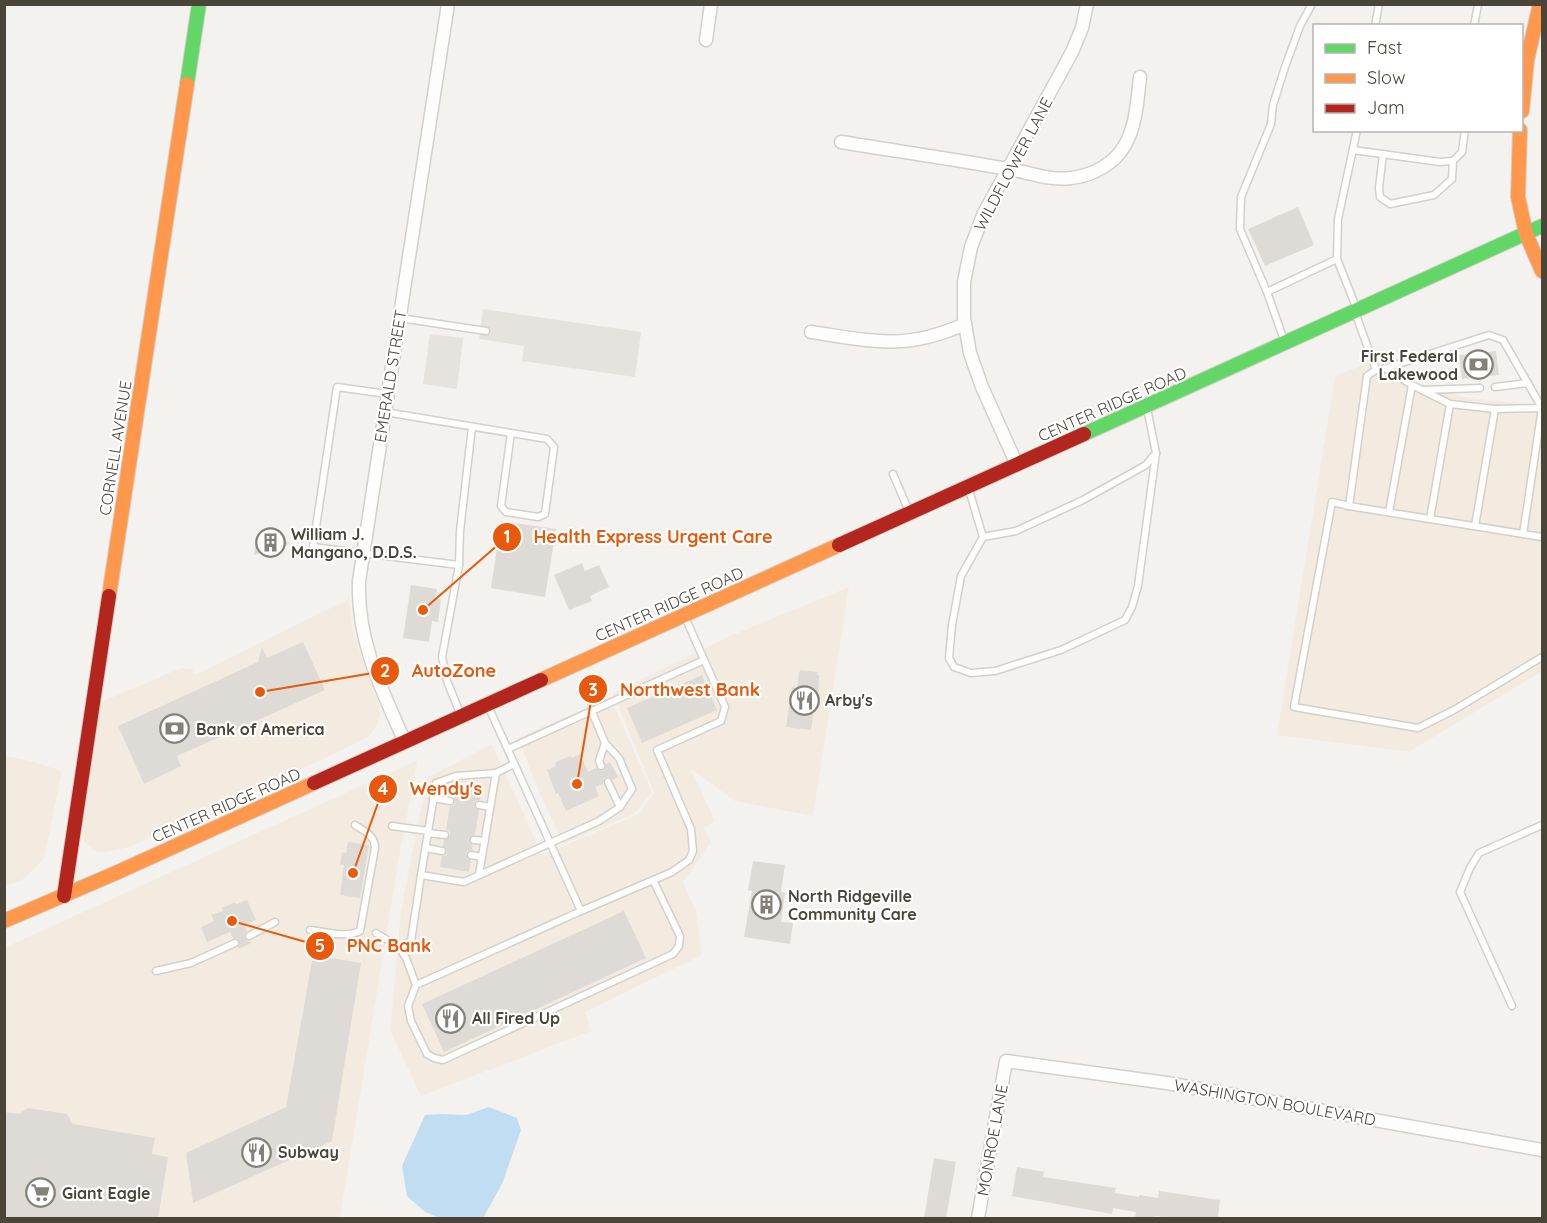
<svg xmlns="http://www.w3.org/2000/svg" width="1547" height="1223" font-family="Quicksand,sans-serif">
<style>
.commercial{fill:#f3ebdf}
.parking{fill:#e6e3df}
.water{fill:#c0ddf1}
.building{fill:#dedbd6}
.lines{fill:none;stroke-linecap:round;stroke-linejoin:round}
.lane-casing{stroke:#d2d0cb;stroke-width:9}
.street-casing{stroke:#d2d0cb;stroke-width:15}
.fast-casing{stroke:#d3cfc5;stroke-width:16}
.slow-casing{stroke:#d3cfc5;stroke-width:16}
.jam-casing{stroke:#d3cfc5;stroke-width:16}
.lane{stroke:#fdfdfc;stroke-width:6}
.street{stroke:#fdfdfc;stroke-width:12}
.fast{stroke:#63d668;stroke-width:14}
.slow{stroke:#ff974d;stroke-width:14}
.jam{stroke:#b3261e;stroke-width:14}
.labels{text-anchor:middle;stroke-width:4.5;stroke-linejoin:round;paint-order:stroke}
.street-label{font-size:16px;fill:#4b4439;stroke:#fff}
.poi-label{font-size:16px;font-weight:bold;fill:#4b4439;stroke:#fff;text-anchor:start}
.leader{fill:none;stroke:#e8590c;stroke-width:2}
.callout-dot{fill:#e8590c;stroke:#fff;stroke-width:2}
.mark-label{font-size:18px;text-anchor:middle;font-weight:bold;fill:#fff}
.callout-label{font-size:18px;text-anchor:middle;font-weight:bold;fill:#e8590c;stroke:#fff;stroke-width:4.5;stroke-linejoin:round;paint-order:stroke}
</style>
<rect width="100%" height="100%" fill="#f4f2ee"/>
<g class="commercial">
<path d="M 1384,357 L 1418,383 L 1444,391 L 1467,398 L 1532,404 L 1542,408 L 1542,671 L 1409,752 L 1277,735 L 1335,376 Z"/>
<path d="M 849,587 L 813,816 L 735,801 L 691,769 L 715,821 L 704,828 L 711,843 L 683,882 L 696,911 L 702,955 L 585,1012 L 591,1031 L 421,1096 L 390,1030 L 401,911 L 427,778 L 492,744 L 542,855 L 639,814 L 654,793 L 613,693 L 728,637 Z"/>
<path d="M 349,599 L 353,631 L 361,656 L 380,707 L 378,724 L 369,736 L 345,749 L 129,847 L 107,852 L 98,852 L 88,846 L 84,841 L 82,825 L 99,703 L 181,668 L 192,669 L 195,675 Z"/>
<path d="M 610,697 L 652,792 L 634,814 L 563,844 L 537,787 L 518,738 Z"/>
<path d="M 5,756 L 27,760 L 62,771 L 44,859 L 22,880 L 5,886 Z"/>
<path d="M 418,760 L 400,851 L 340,1218 L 5,1218 L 4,948 Z"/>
</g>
<g class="parking">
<path d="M 483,309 L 641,332 L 635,377 L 522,361 L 524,346 L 479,339 Z"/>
<path d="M 430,334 L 463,338 L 457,389 L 423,384 Z"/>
</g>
<path class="water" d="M 489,1107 L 517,1118 L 521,1130 L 502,1184 L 483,1218 L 440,1218 L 425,1212 L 407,1196 L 402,1166 L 425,1115 L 441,1114 L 466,1115 Z"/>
<g class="building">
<path d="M 1298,207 L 1314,245 L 1265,266 L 1248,229 Z"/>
<path d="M 1496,351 L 1499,375 L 1462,379 L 1459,355 Z"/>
<path d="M 501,521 L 556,529 L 545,597 L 491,588 Z"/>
<path d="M 275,534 L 290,544 L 254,555 L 257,535 Z"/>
<path d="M 582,563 L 585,571 L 599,565 L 609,587 L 590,596 L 592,601 L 569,610 L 554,575 Z"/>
<path d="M 411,585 L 437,589 L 435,598 L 441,599 L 438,622 L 432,621 L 429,642 L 403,638 Z"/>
<path d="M 303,642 L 325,690 L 177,756 L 181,766 L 144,784 L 118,726 L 258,662 L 262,647 L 267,658 Z"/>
<path d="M 801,670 L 818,672 L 817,675 L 819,675 L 818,707 L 814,706 L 811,730 L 786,727 L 792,687 L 797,688 L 799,672 Z"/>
<path d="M 702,675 L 717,710 L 642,743 L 627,708 Z"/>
<path d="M 580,754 L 588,772 L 596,768 L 600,771 L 603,771 L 606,764 L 610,762 L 618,777 L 613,780 L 609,777 L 605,778 L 603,784 L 595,787 L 599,796 L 566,811 L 558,793 L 556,794 L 547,770 L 556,766 L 555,763 L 558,761 L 571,756 L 572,758 Z"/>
<path d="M 453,785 L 482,790 L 480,800 L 475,801 L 474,805 L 479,810 L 475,835 L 469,839 L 470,843 L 473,845 L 472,850 L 467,851 L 466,855 L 471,860 L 469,872 L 440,867 L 442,856 L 446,855 L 447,851 L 443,846 L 444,840 L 450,836 L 450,832 L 446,830 L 450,806 L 454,805 L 455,801 L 451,796 Z"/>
<path d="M 348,842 L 369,845 L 360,898 L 340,895 L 344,865 L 340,864 L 342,852 L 346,853 Z"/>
<path d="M 753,861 L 785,865 L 781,892 L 785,893 L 781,922 L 793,923 L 790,944 L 744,937 L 752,891 L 748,890 Z"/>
<path d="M 247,900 L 256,920 L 244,925 L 247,931 L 244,936 L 246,940 L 252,943 L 238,949 L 239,940 L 233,938 L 230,932 L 207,942 L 201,927 L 214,921 L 211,915 L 223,911 L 222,908 L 235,902 L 236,904 Z"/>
<path d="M 624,911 L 646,958 L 444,1052 L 422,1004 Z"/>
<path d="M 313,955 L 361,963 L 332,1141 L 193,1203 L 186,1153 L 286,1107 Z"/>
<path d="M 28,1108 L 67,1114 L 73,1124 L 155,1138 L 152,1154 L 168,1157 L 158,1218 L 4,1218 L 4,1112 L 19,1114 Z"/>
<path d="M 934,1158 L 956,1162 L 946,1218 L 924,1218 Z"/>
<path d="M 1017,1167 L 1044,1172 L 1043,1177 L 1116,1188 L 1115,1193 L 1139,1197 L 1139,1195 L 1158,1198 L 1159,1191 L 1220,1200 L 1218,1218 L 1170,1218 L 1155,1216 L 1155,1218 L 1135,1218 L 1136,1212 L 1113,1208 L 1112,1214 L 1012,1196 Z"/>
</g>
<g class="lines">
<defs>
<g id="lane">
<path d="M 1375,26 L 1379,4"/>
<path d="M 1474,26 L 1478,4"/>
<path d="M 1353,150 L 1440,162 L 1453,161 L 1462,152 L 1465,130"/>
<path d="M 1383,154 L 1379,188 L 1380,197 L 1390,204 L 1434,195 L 1452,179 L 1453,161"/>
<path d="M 1267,292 L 1240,229 L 1241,197 L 1271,124 L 1273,105 L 1285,67 L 1300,26 L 1312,4"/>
<path d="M 1356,307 L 1337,259 L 1338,219 L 1357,130"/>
<path d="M 1356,315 L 1376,370 L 1367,376 L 1349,506 L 1542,537"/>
<path d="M 400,318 L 486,331"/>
<path d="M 1284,340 L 1267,292 L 1337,259"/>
<path d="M 1385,368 L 1412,385 L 1450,404 L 1495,409 L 1542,408"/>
<path d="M 1386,368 L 1489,335 L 1503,340 L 1542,408 L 1523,534"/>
<path d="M 1495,387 L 1528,383"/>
<path d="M 1423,390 L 1480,388"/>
<path d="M 387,394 L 337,387 L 313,547 L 459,565"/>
<path d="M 385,412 L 547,439 L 554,447 L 545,514 L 538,517 L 506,512 L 501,506 L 511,433"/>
<path d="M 893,474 L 908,509"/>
<path d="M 969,490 L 983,537 L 1016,531 L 1083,500 L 1146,465 L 1156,453 L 1147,408"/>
<path d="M 1349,506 L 1332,502 L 1294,707 L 1418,728 L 1454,710 L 1542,657"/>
<path d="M 1389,512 L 1412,385"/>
<path d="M 1430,519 L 1450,404"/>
<path d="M 1475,526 L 1495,409"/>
<path d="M 983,537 L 961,576 L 952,625 L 949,658 L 954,667 L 971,673 L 995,671 L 1061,650 L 1125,620 L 1132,607 L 1138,586 L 1156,453"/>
<path d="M 489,708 L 581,911 L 672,872 L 689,860 L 693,851 L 691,829 L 657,750 L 721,721 L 725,707 L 685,617"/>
<path d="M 460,713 L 447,681 L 442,657 L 459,565 L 460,531 L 472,427"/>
<path d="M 508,749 L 704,660"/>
<path d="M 601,766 L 599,761 L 605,743"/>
<path d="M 496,773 L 514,764"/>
<path d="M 608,782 L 620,807"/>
<path d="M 433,798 L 450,801"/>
<path d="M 479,805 L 490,807"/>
<path d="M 392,826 L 428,831"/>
<path d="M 428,833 L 445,835"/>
<path d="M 474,840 L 485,841"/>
<path d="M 426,848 L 442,851"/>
<path d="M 471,855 L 482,857"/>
<path d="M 421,875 L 436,783 L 456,776 L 496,773 L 479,874"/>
<path d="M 581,911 L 416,985 L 408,1006 L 411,1021 L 427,1054 L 434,1058 L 443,1060 L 673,954 L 679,946 L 680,936 L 653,880"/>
<path d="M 310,930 C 325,932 346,938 360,931 L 375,848 C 375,835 364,831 355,825"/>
<path d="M 376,933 L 399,947"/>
<path d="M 249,936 L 275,922"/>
<path d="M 156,971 L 191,963 L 235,943"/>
<path d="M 416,985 L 406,958 L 399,947 L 411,941 L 421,875 L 464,882 L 599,821 L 620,807 L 632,789 L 619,758 L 605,743 L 592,712"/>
<path d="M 1512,1006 L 1460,892 L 1470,868 L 1479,853 L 1542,825"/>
</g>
<g id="street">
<path d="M 706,40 L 711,4"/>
<path d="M 841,142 C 896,151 952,159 1008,169 C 1028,172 1050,181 1071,178 C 1088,176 1102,170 1115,158 C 1136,138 1137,104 1140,77"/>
<path d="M 811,332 C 873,341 904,351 965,324"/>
<path d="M 1017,465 L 982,387 L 970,353 L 964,318 L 964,282 L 971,247 L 984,213 L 1072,52 L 1082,28 L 1087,4"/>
<path d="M 405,742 C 381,688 357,642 359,581 L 448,4"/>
<path d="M 978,1218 L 1006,1061 L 1167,1083 L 1542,1150"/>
</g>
<g id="fast">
<path d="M 187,84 L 199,4"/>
<path d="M 1084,434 L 1542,226"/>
</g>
<g id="slow">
<path d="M 1522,111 L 1527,60 L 1540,4"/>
<path d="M 1520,130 L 1518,197 L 1526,234 L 1542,271"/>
<path d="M 109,596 L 187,84"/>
<path d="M 541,680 L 839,545"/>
<path d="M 4,921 L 118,872 L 314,783"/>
</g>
<g id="jam">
<path d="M 839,545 L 1084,434"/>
<path d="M 314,783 L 541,680"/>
<path d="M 64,896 L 109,596"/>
</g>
</defs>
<use href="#lane" class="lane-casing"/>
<use href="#street" class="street-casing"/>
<use href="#fast" class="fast-casing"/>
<use href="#slow" class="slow-casing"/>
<use href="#jam" class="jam-casing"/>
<use href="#lane" class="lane"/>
<use href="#street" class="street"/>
<use href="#fast" class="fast"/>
<use href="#slow" class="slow"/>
<use href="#jam" class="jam"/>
</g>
<defs>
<symbol id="bank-ring" viewBox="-11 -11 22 22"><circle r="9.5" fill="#fff" stroke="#868178" stroke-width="1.5"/><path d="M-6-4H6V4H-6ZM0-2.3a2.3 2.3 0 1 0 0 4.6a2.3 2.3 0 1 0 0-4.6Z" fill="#868178"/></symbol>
<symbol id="building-ring" viewBox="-11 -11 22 22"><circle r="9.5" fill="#fff" stroke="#868178" stroke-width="1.5"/><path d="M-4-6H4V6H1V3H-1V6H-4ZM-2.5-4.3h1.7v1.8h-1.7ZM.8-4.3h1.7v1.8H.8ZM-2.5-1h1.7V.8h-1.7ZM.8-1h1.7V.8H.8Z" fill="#868178"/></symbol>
<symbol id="restaurant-ring" viewBox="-11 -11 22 22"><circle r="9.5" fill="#fff" stroke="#868178" stroke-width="1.5"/><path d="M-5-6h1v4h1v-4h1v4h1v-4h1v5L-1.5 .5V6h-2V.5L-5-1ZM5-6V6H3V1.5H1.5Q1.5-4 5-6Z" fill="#868178"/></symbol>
<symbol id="supermarket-ring" viewBox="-11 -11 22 22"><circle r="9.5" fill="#fff" stroke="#868178" stroke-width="1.5"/><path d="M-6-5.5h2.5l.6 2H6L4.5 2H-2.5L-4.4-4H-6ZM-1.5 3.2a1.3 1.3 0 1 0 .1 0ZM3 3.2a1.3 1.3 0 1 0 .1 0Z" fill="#868178"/></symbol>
</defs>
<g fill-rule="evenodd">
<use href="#bank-ring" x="1462" y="348" width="33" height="33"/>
<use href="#building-ring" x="254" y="526" width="33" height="33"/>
<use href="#restaurant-ring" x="788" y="684" width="33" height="33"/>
<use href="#bank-ring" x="158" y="712" width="33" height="33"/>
<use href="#building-ring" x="750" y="888" width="33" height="33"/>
<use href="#restaurant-ring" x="434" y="1002" width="33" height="33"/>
<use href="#restaurant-ring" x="240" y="1136" width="33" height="33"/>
<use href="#supermarket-ring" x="24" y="1176" width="33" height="33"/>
</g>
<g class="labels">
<g class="street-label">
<text transform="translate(1013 164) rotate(-62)" y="6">WILDFLOWER LANE</text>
<text transform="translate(390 376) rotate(-81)" y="6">EMERALD STREET</text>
<text transform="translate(1112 404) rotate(-24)" y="6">CENTER RIDGE ROAD</text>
<text transform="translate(115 448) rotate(-81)" y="6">CORNELL AVENUE</text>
<text transform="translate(669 604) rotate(-24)" y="6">CENTER RIDGE ROAD</text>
<text transform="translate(226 805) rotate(-24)" y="6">CENTER RIDGE ROAD</text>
<text transform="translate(1275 1102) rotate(10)" y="6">WASHINGTON BOULEVARD</text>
<text transform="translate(992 1140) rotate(-80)" y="6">MONROE LANE</text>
</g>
<g class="poi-label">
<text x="1458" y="362" text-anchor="end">First Federal<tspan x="1458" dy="18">Lakewood</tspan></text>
<text x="291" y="540">William J.<tspan x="291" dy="18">Mangano, D.D.S.</tspan></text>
<text x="825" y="706">Arby's</text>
<text x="196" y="735">Bank of America</text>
<text x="788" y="902">North Ridgeville<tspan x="788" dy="18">Community Care</tspan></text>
<text x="472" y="1024">All Fired Up</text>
<text x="278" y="1158">Subway</text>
<text x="62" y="1199">Giant Eagle</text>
</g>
</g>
<path class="leader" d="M423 610L507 537M260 692L385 671M577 784L593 689M353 873L383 789M232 921L320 946"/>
<g class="callout-dot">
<circle cx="423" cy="610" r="6"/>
<circle cx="260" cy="692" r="6"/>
<circle cx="577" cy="784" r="6"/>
<circle cx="353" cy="873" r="6"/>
<circle cx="232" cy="921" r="6"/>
<circle cx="507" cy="537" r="15"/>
<circle cx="385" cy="671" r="15"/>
<circle cx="593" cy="689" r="15"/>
<circle cx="383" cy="789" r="15"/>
<circle cx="320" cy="946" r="15"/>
</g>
<g class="mark-label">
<text x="507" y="543">1</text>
<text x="385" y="677">2</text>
<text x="593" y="696">3</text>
<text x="383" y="795">4</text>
<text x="320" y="952">5</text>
</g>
<g class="callout-label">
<text x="653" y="543">Health Express Urgent Care</text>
<text x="454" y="677">AutoZone</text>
<text x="690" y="696">Northwest Bank</text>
<text x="446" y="795">Wendy's</text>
<text x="389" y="952">PNC Bank</text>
</g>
<rect width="1547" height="1223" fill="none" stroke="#4b4439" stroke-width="12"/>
<rect x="1313" y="24" width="210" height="108" fill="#ffffff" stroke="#b7b4b0" stroke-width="1.5"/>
<rect x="1325" y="44" width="30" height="9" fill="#63d668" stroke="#b7b4b0" stroke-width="1.5"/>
<text x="1367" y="54" font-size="18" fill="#4b4439">Fast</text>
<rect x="1325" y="74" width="30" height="9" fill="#ff974d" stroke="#b7b4b0" stroke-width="1.5"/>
<text x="1367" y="84" font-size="18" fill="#4b4439">Slow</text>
<rect x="1325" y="104" width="30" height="9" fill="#b3261e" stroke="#b7b4b0" stroke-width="1.5"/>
<text x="1367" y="114" font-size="18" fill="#4b4439">Jam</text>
</svg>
